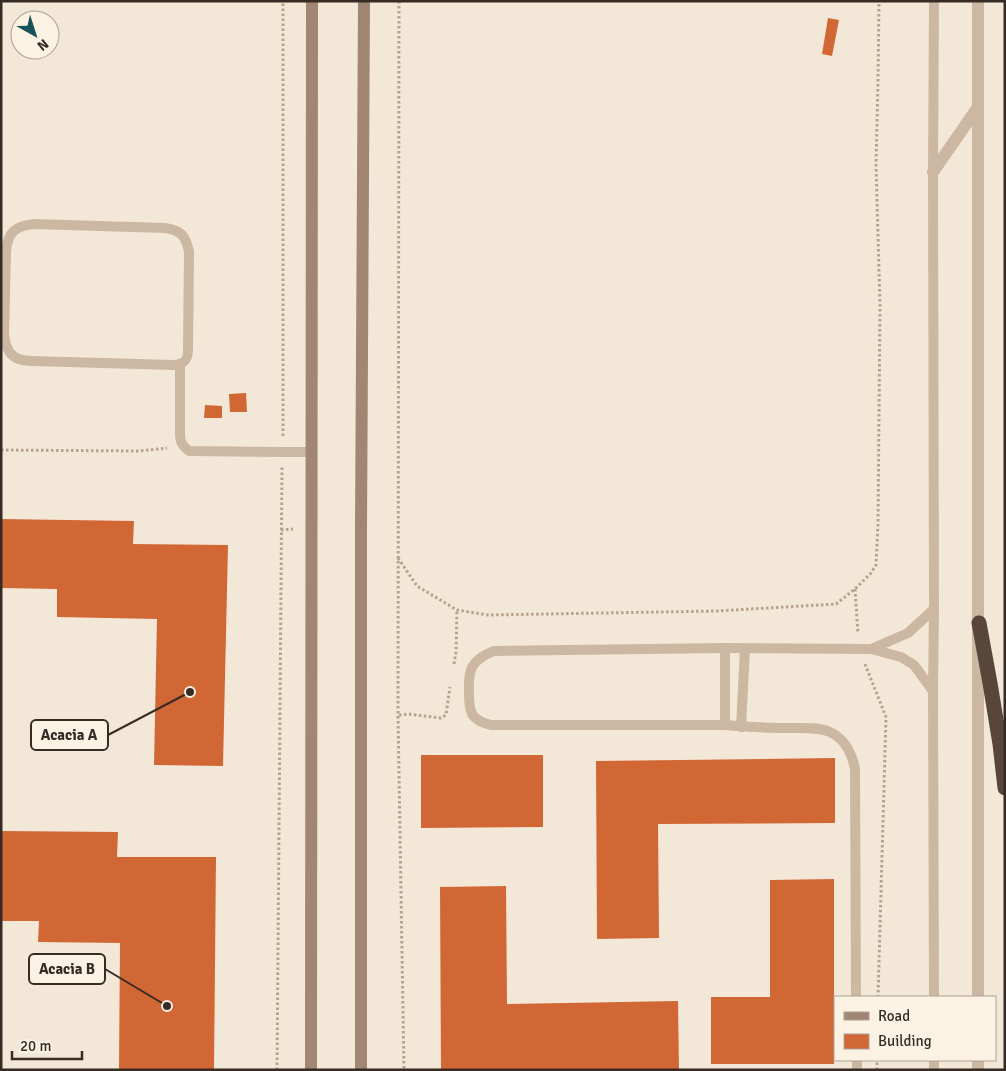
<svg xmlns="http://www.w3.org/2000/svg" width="1006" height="1071" font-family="Signika,sans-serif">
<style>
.building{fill:#d26736}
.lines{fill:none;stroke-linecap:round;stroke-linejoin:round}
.path{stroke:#b8a28c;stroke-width:3;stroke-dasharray:2.5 2.5;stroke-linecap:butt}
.service{stroke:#ccb8a2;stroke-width:10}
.minor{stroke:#ccb8a2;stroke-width:12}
.secondary{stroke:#a08673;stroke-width:12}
.motorway{stroke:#58463b;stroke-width:15}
.leader{fill:none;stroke:#362b25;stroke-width:2}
.callout-dot{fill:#362b25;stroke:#fbf2e3;stroke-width:2}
.callout{fill:#fbf2e3;stroke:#362b25;stroke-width:2}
.callout-label{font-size:15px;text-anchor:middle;font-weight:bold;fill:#362b25}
</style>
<rect width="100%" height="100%" fill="#f3e8d7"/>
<g class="building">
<path d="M 828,18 L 839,20 L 832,56 L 822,54 Z"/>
<path d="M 246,393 L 247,412 L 230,412 L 229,394 Z"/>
<path d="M 205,405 L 222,406 L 222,418 L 204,418 Z"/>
<path d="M 1,519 L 134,521 L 133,544 L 228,545 L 223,766 L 154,765 L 157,619 L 57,617 L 57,589 L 1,588 Z"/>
<path d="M 421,755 L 543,755 L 543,827 L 421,828 Z"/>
<path d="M 835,758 L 835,823 L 658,824 L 659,938 L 597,939 L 596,761 Z"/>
<path d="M 1,831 L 118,832 L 117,857 L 216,857 L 214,1070 L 119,1070 L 120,943 L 38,942 L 39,921 L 1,921 Z"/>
<path d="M 834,879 L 834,1064 L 711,1064 L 711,997 L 770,997 L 770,880 Z"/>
<path d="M 506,886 L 507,1004 L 678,1001 L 679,1070 L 441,1070 L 440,887 Z"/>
</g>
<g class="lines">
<g class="path">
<path d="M 399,1 L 398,715 L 404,1070"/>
<path d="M 283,436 L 283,1"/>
<path d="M 1,450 L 138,451 L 167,448"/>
<path d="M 281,530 L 293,529"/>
<path d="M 398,558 L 417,586 L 457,610 L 488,615 L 717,611 L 836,604 L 855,589 L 871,573 L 876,565 L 878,524 L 880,305 L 876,165 L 878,81 L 879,1"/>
<path d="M 855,589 L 858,634"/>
<path d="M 454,664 L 456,652 L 457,610"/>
<path d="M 865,664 L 886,717 L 878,997"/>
<path d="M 399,715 L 408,714 L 441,718 L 446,715 L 450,687"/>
<path d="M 277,1070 L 282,467"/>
<path d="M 877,1070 L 877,1060"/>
</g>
<g class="service">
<path d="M 34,224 L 165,228 C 181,230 186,236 189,252 L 188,350 C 188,360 184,364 174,365 L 32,361 C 13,361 6,353 4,334 L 6,251 C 8,232 15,226 34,224 Z"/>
<path d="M 180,364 L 180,434 C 180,443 183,446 189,451 L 283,452 L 312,452"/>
<path d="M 871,649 L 908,633 L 934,609"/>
<path d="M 725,725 L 725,648"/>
<path d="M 741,727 L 745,649"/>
<path d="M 856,997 L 855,769 C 852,754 845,739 830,732 C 818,727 803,728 791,728 C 769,728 747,727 725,725 L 491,725 C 471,720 469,713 469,694 C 468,671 470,660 494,651 L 725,648 L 871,649 L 901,657 L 914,665 L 933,691"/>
<path d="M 934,997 L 933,691 L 934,609 L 933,172 L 934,1"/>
<path d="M 857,1060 L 857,1067"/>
<path d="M 934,1060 L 934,1070"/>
</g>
<g class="minor">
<path d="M 933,172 L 978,107"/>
<path d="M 978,997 L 978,1"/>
<path d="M 978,1070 L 978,1060"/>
</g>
<g class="secondary">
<path d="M 311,1070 L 312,1"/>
<path d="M 361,1070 L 361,530 L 364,1"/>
</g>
<path class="motorway" d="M 979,623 L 990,683 L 1000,744 L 1005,788"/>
</g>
<path class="leader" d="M190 692L108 735M167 1006L105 969"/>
<g class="callout-dot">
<circle cx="190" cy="692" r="5"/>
<circle cx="167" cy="1006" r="5"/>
</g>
<g class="callout">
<rect x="31" y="720" width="77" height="30" rx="5"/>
<rect x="29" y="954" width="76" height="30" rx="5"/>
</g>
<g class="callout-label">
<text x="69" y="740">Acacia A</text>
<text x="67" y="974">Acacia B</text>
</g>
<rect width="1006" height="1071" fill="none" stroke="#362b25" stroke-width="5"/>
<rect x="834" y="996" width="162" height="65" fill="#fbf2e3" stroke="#aca297"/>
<rect x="844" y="1012" width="25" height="8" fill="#a08673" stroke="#aca297"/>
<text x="878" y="1021" font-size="15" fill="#362b25">Road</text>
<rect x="844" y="1034" width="25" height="15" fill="#d26736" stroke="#aca297"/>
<text x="878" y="1046" font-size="15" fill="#362b25">Building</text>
<g transform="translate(35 35) rotate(141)"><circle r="24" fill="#fbf2e3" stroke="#aca297"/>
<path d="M0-4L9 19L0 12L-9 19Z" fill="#17525b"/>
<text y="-8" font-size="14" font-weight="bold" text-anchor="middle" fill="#362b25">N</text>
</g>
<path d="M12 1051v8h70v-8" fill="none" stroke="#362b25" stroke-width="2.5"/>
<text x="20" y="1051" font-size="15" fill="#362b25" stroke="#fbf2e3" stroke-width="4" paint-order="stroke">20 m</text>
</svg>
